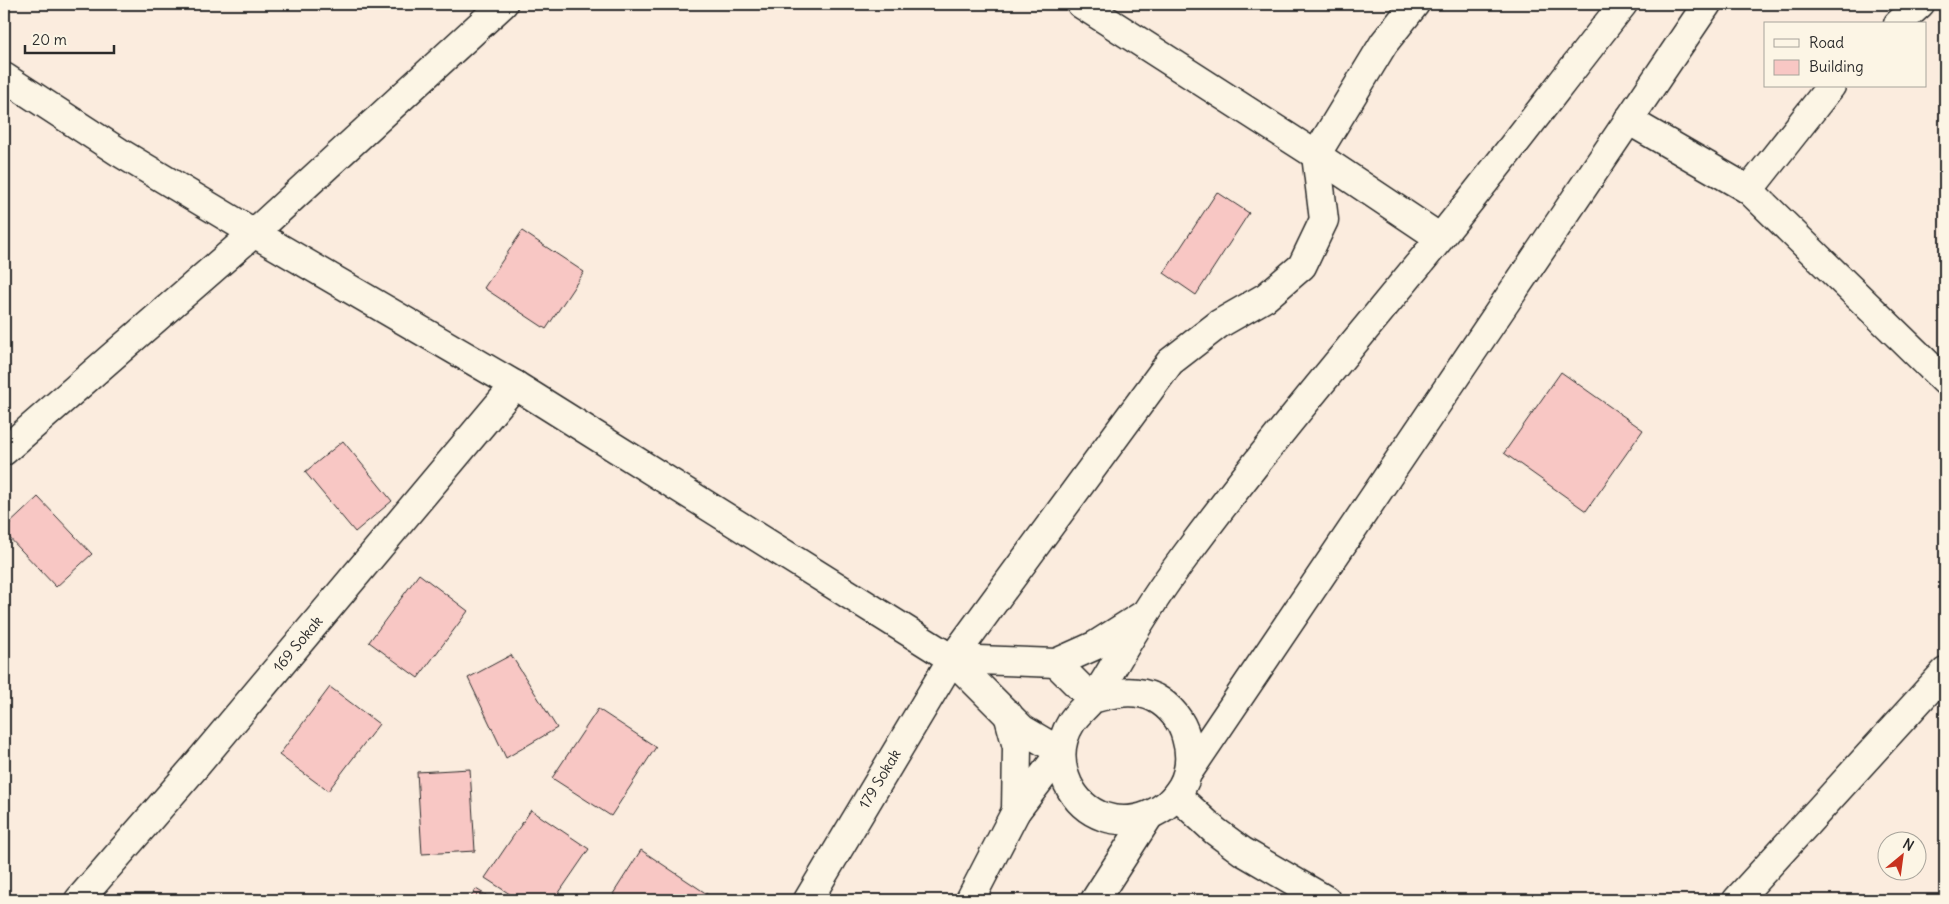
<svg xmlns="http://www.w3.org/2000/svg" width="1949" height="904" font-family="Delius,sans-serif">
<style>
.building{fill:#f8c7c4;stroke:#2b2b2b}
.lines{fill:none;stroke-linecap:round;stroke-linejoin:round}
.minor-casing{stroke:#2b2b2b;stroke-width:31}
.highway-casing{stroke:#2b2b2b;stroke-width:31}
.minor{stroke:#fcf5e5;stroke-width:28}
.highway{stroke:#fcf5e5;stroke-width:28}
.labels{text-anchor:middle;stroke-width:4;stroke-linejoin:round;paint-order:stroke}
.street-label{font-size:15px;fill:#2b2b2b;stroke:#fcf5e5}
</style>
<rect width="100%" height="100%" fill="#fbecde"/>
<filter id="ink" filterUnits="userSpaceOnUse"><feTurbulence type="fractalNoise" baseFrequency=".02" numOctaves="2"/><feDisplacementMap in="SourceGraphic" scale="10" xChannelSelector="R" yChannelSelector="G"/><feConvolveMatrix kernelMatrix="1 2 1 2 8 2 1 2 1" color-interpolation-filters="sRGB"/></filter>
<g filter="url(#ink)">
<g class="building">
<path d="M 1217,192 L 1249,213 L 1196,295 L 1164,273 Z"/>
<path d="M 522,231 L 584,272 L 546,329 L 484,288 Z"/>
<path d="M 1561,372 L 1643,430 L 1586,511 L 1504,453 Z"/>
<path d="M 343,441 L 392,501 L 355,532 L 305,472 Z"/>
<path d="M 38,497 L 92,554 L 56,587 L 4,532 L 4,529 Z"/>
<path d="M 419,574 L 468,611 L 418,678 L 369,642 Z"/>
<path d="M 511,655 L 557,728 L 506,758 L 468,678 Z"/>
<path d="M 330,687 L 379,724 L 328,791 L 279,755 Z"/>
<path d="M 598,709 L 656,747 L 611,816 L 552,778 Z"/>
<path d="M 470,769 L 475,851 L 422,854 L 417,772 Z"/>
<path d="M 531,810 L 589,849 L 554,900 L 519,900 L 485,878 Z"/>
<path d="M 641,850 L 716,900 L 622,900 L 613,894 Z"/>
<path d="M 476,889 L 494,900 L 469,900 Z"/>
</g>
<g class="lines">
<defs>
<g id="minor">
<path d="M 1081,4 L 1316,155 L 1440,238"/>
<path d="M 1898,24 L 1920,4"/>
<path d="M 4,77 L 119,152 L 254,233 L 515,385 L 952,659 L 1022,729 L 1061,752"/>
<path d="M 1628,120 L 1749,190 L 1945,381"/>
<path d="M 1749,190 L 1831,86"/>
<path d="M 4,451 L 254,233 L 503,4"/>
<path d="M 952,659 L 1056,663 L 1094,646 L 1143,615"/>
<path d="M 1056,663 L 1092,699"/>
<path d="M 1008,714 L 1017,747 L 1016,811"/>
<path d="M 1176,795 L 1215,831 L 1242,851 L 1326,900"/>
<path d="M 79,900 L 194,768 L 515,385"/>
<path d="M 808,900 L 952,659 L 1170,362 L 1219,324 L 1266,297 L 1302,266 L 1324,220 L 1316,155 L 1384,43 L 1415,4"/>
<path d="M 1737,900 L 1945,672"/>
</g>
<g id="highway">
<path d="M 1092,699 C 1113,693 1134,688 1155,698 C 1170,706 1182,721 1186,737 C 1209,813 1102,854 1068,784 C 1059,764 1059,742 1071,723 C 1077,713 1085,708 1092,699 C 1104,685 1113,666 1123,650 C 1142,618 1161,588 1183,559 C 1263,450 1351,347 1437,242 C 1500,164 1561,83 1623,4"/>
<path d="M 1189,771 L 1707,4"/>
<path d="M 970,900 L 1016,811 L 1061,752"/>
<path d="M 1095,900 L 1149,816"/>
</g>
</defs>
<use href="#minor" class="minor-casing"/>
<use href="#highway" class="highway-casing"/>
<use href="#minor" class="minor"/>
<use href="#highway" class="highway"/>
</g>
</g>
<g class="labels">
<g class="street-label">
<text transform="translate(298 644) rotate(-50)" y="5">169 Sokak</text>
<text transform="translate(880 779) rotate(-59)" y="5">179 Sokak</text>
</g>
</g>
<rect width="1949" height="904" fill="none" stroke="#fcf5e5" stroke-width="20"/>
<rect x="10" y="10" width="1929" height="884" fill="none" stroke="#2b2b2b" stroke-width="2" filter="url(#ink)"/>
<rect x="1764" y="22" width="162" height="65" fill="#fcf5e5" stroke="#a8a49b"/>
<rect x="1774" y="39" width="25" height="8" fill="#fcf5e5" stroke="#a8a49b"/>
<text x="1809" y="48" font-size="15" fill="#2b2b2b">Road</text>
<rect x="1774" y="60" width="25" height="15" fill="#f8c7c4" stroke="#a8a49b"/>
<text x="1809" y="72" font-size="15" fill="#2b2b2b">Building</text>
<g transform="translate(1902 856) rotate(29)"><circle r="24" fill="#fcf5e5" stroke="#a8a49b"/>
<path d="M0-4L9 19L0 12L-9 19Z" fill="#c8321e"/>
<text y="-8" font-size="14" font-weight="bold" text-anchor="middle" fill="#2b2b2b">N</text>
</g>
<path d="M25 45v8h89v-8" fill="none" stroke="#2b2b2b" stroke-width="2.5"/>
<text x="32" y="45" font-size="15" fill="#2b2b2b" stroke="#fcf5e5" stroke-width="4" paint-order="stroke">20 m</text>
</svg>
